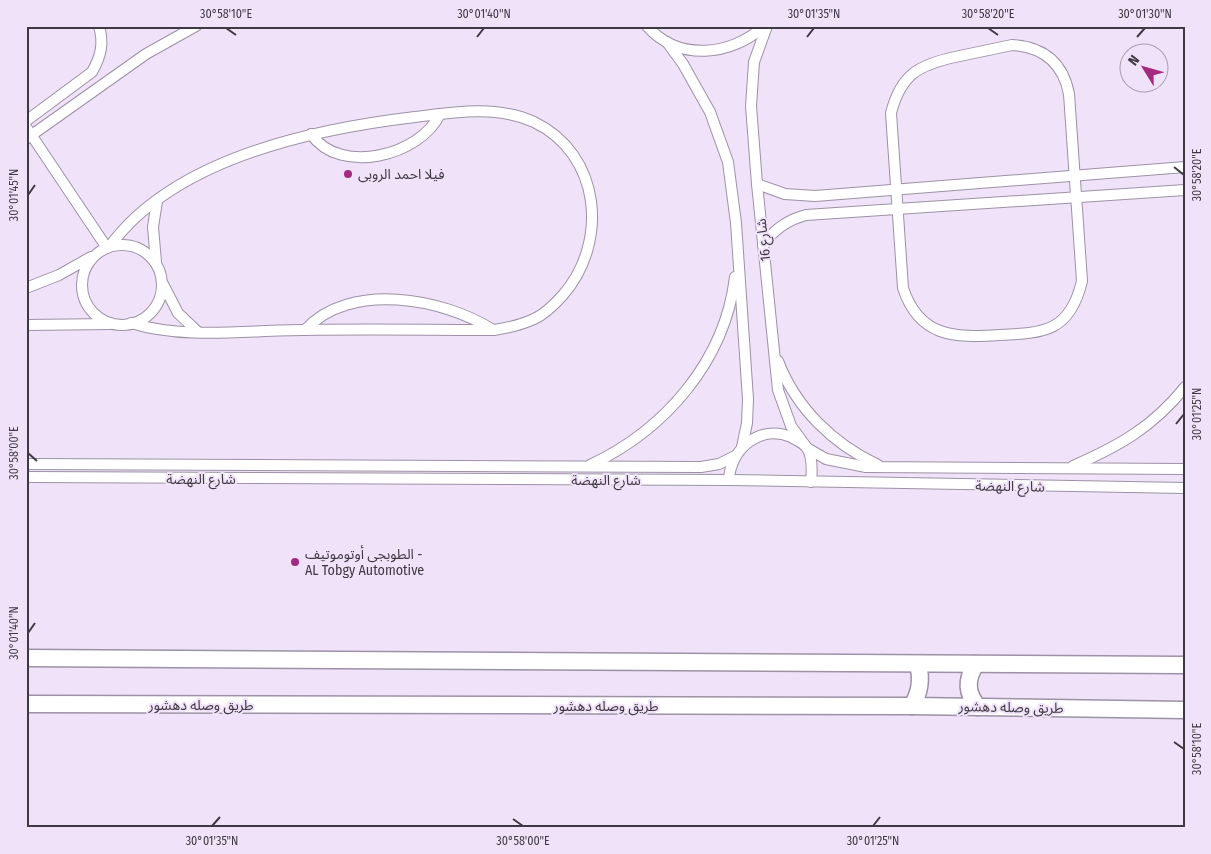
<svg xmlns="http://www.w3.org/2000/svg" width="1211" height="854" font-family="'Fira Sans Condensed','Noto Sans Arabic',sans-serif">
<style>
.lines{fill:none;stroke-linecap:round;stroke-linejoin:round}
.street-casing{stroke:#9d91a6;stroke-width:12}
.primary-casing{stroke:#9d91a6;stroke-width:19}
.street{stroke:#fff;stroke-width:10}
.primary{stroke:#fff;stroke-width:16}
.ticks{fill:none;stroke:#3e3942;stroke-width:2}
.poi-dot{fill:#a32a80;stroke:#f0e3f9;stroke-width:2}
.labels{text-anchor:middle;stroke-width:4;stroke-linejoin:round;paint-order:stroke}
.poi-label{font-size:14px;fill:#3e3942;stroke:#f0e3f9;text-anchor:start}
.street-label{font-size:14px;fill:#3e3942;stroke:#f0e3f9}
.neatline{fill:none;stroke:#3e3942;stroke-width:2}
.ticks-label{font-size:12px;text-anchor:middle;fill:#3e3942}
</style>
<rect width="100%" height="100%" fill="#f0e3f9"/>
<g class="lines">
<defs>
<g id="street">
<path d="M 647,26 C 678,62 732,56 764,26"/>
<path d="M 767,26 L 754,62 L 751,106 L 757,184 L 778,390 L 791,426 L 807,448 L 826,459 L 866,467 L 1185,469"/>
<path d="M 667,42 L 683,64 L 710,112 L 728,162 L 736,223 L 748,399 L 747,423 L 742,447"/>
<path d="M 1012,45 C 1044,47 1063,63 1069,94 L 1082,281 C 1070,332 1044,333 999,335 C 954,338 919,337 903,288 L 891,113 C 901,74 919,65 955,57 C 974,53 993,49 1012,45 Z"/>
<path d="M 26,121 L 92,72 C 101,56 104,44 99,26"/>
<path d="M 26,127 L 107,248"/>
<path d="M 311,134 C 340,176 420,156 440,114"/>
<path d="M 26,139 L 146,54 L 196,26"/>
<path d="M 757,184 L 785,194 L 815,196 L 1185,167"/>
<path d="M 763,245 C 774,229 787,220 806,215 L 1185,190"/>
<circle cx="122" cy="285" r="40"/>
<path d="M 110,246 C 174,159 313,129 415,117 C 454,112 497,105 534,122 C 601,154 609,242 563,295 C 555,304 545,314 534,319 C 521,325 507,328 494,330 C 431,330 367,329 304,330 C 247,330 186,340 131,323"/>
<path d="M 156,262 L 153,227 L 157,201"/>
<path d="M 163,284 L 178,313 L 198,332"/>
<path d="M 26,288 L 59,275 L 91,257"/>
<path d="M 26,325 L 110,324"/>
<path d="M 305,330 C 350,281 443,298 493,330"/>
<path d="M 778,361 C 796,408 833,444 878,465"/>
<path d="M 26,464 L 701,467 L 719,464 L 735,456"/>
<path d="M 590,465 C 665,430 725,361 735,277"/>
<path d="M 1073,466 C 1119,446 1153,427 1185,387"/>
<path d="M 26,477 L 729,480 L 1185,488"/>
<path d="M 729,480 C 730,449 760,424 791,437 C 796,440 804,443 807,448 C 813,457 812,472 811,482"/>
</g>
<g id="primary">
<path d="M 26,658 L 1185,665"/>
<path d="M 976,664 C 966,679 966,693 978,707"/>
<path d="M 26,704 L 912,706 L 1185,710"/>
<path d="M 912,706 C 920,692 922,680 918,665"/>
</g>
</defs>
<use href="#street" class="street-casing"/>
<use href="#primary" class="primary-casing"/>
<use href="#street" class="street"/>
<use href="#primary" class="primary"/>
</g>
<path class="ticks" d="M 226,28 L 236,35M 988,28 L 998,35M 477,37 L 484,28M 807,37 L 814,28M 1137,37 L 1145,28M 1174,167 L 1184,175M 28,195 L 35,185M 1176,424 L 1184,414M 28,453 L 37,461M 28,633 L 35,623M 1174,742 L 1184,749M 513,819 L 523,826M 212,826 L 220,817M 873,826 L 880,817"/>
<g class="poi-dot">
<circle cx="348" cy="174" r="5"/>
<circle cx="295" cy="562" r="5"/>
</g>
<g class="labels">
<g class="poi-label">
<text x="358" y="179">فيلا احمد الروبى</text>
<text x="305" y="559">الطوبجى أوتوموتيف -<tspan x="305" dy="16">AL Tobgy Automotive</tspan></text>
</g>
<g class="street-label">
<text transform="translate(763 240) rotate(-96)" y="5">شارع 16</text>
<text x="201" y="484">شارع النهضة</text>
<text x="606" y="485">شارع النهضة</text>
<text transform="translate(1010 486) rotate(1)" y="5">شارع النهضة</text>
<text x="201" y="710">طريق وصله دهشور</text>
<text x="606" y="711">طريق وصله دهشور</text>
<text transform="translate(1011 707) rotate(1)" y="5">طريق وصله دهشور</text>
</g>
</g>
<rect width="1211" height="854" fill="none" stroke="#f0e3f9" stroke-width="55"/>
<g transform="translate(1144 68) rotate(307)"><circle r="24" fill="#f0e3f9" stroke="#a99fb0"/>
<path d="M0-4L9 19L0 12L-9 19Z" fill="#a32a80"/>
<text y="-8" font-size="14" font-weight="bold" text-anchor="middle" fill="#3e3942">N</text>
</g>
<rect x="28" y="28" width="1156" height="798" class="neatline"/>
<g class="ticks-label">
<text x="226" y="18">30°58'10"E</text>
<text x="484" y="18">30°01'40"N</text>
<text x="814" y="18">30°01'35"N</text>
<text x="988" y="18">30°58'20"E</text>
<text x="1145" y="18">30°01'30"N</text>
<text transform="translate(1197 175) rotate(-90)" y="4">30°58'20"E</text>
<text transform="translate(14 195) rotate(-90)" y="4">30°01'45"N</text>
<text transform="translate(1197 414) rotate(-90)" y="4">30°01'25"N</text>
<text transform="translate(14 453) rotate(-90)" y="4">30°58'00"E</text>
<text transform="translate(14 633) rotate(-90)" y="4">30°01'40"N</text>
<text transform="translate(1197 749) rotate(-90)" y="4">30°58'10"E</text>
<text x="212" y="845">30°01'35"N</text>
<text x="523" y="845">30°58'00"E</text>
<text x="873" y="845">30°01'25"N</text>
</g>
</svg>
